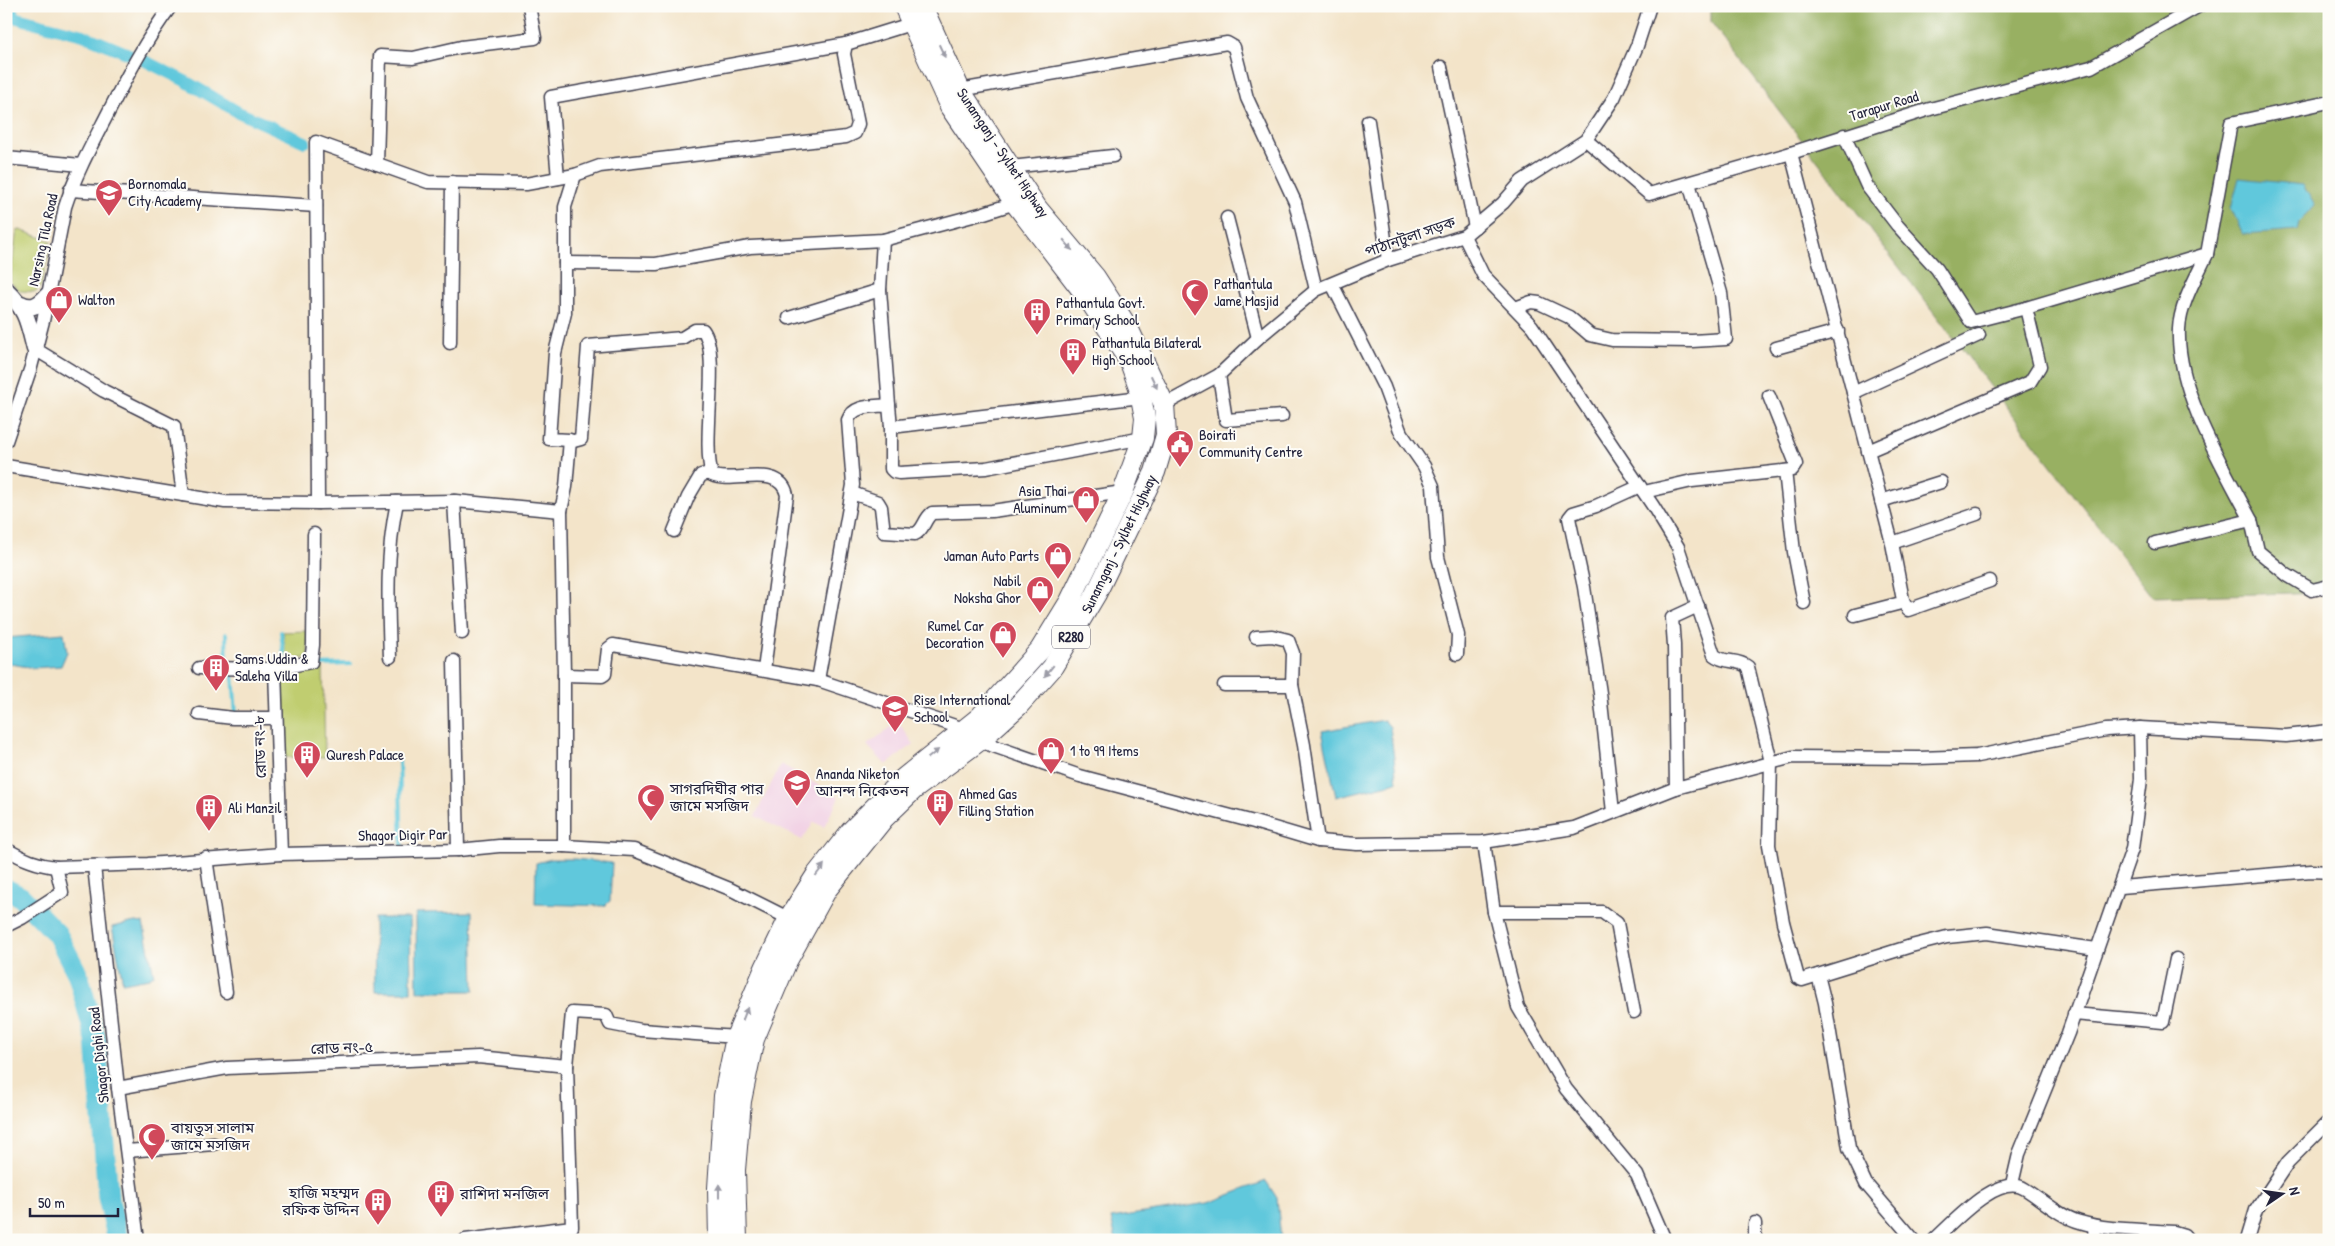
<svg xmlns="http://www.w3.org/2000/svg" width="2335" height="1246" font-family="'Patrick Hand','Noto Sans Bengali',sans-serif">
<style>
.built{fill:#f1d0e4}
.green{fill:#c0cd6f;stroke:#717855}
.forest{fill:#98b062;stroke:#5d694e}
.water{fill:#60c8dc;stroke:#41758c}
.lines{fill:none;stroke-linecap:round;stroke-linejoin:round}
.stream{stroke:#60c8dc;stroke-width:4}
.canal{stroke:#60c8dc;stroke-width:12}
.river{stroke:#60c8dc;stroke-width:21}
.minor-casing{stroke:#413f50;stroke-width:15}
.tertiary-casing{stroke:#413f50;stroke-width:19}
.primary-casing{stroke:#413f50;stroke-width:22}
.minor{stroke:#fff;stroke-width:12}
.tertiary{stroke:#fff;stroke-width:16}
.primary{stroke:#fff;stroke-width:20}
.oneway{fill:#9c9ca7}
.labels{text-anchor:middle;stroke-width:4;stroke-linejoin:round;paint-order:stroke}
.shield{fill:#fdfcf7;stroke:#646373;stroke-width:1}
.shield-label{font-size:14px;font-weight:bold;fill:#22223b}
.street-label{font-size:15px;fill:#22223b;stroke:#fdfcf7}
.poi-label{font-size:15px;fill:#22223b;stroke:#fdfcf7;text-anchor:start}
</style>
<rect width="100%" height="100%" fill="#fdfcf7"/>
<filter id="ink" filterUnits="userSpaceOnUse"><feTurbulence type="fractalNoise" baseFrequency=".02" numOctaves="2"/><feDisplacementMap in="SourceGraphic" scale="10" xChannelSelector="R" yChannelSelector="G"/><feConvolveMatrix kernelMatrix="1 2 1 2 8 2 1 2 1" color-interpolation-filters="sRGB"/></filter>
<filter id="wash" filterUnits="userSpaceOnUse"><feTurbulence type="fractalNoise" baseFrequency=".0096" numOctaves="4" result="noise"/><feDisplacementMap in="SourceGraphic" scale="20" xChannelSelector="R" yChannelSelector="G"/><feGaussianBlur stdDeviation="1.12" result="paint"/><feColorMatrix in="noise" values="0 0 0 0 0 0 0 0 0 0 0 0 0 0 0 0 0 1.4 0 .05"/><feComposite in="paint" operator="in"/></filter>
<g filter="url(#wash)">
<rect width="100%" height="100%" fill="#f3e4c9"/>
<g class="built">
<path d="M 898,722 L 914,744 L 886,765 L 867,745 Z"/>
<path d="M 781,764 L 839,797 L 824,827 L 814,822 L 802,840 L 755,816 Z"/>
</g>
<g class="green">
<path d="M 17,229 L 51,241 L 41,286 L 36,292 L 20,291 L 10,282 Z"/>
<path d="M 308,631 L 308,658 L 286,659 L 283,632 Z"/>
<path d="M 298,668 L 323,668 L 325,757 L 281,757 L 278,681 L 282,674 Z"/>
</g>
<path class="forest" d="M 1711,6 L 2329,6 L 2329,592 L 2152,597 L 1711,22 Z"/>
<g class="water">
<path d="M 2239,178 L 2303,185 L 2315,206 L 2299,222 L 2297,230 L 2243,234 L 2231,208 Z"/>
<path d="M 64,633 L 67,652 L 61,666 L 33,668 L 6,663 L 6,638 Z"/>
<path d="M 1384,720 L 1390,727 L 1397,782 L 1336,797 L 1322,731 Z"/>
<path d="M 551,859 L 575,859 L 612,863 L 610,901 L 605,906 L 535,904 L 536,863 Z"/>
<path d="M 472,912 L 474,991 L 417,991 L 416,913 Z"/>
<path d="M 374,918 L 410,918 L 411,992 L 375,992 Z"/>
<path d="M 135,922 L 143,923 L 154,975 L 149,978 L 123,983 L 112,927 Z"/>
<path d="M 1266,1181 L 1277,1198 L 1281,1240 L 1116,1240 L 1111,1218 L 1208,1203 Z"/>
</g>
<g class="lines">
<g class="stream">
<path d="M 281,632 L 285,663"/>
<path d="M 226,634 L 227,667"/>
<path d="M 318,665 L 351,664"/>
<path d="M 233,674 L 236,716"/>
<path d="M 399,760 L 402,848"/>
</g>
<g class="canal">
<path d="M 11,6 L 13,14 L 17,18 L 83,35 L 129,54"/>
<path d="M 145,61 L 185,81 L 238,112 L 305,142"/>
</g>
<path class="river" d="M 6,889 L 21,897 L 57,934 L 78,975 L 96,1040 L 108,1197 L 118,1240"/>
</g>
</g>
<g filter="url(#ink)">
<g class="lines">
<defs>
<g id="minor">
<path d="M 1441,67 L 1475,227"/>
<path d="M 960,90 L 1215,45 L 1227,43 L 1234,47 L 1247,98 L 1295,202 L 1316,290"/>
<path d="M 1368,121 L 1388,260"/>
<path d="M 1844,135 L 1867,186 L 1897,225 L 1937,269 L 1971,322 L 2026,308 L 2207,254 L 2231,123 L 2329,102"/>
<path d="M 1586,140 L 1649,194 L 1791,153 L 1930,109 L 2091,67 L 2199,6"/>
<path d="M 1791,153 L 1892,543 L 1903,600 L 1901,603 L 1855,615"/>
<path d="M 6,158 L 81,165"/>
<path d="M 377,164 L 380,56 L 413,58 L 461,47 L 535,38 L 529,6"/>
<path d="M 1010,167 L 1113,156"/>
<path d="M 558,178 L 551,97 L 846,44"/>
<path d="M 70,190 L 316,206"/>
<path d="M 1227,218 L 1258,338"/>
<path d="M 1464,236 L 1483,275 L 1532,326 L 1653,506 L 1678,547 L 1714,655 C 1725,664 1737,658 1748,667 L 1771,762 L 1769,845 L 1783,922 L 1798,978 L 1802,980 L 1818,975 L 1911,946 L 1947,937 L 1987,933 L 2096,949"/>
<path d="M 883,240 L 880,290 L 889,405"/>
<path d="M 2207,254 C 2197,276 2180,304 2179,329 C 2176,390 2223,467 2251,520"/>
<path d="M 565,263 L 656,264 L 750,247 L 883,240 L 984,213 L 1015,203"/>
<path d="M 1332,284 L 1384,387 L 1401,433 L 1424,466 L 1433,486 L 1438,557 L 1458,635 L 1457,654"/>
<path d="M 1515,308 L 1531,302 L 1539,303 L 1569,317 L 1590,335 L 1612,340 L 1692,341 L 1726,339 L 1721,293 L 1689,183"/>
<path d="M 789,318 L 880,290"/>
<path d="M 450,343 L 452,182"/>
<path d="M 1776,348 L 1838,331"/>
<path d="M 35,349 L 104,391 L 174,426 L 183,495 L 225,502 L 318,503"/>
<path d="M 1219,375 L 1226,420 L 1282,416"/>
<path d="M 1853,393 L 1979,335"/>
<path d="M 1160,407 L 1219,375 L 1258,338 L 1316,290 L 1388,260 L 1464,236 L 1503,203 L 1522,181 L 1586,140 L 1614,98 L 1637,46 L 1650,6"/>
<path d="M 891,427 L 891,469 L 894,472 L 899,473 L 986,468 L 1143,438"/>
<path d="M 6,441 L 31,367 L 43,321 L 65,207 C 75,176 90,148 105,119 C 125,80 144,42 171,6"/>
<path d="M 570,442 L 581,439 L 588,346 L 682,338 L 695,330 L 703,330 C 721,354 701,440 712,475 C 733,485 780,462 787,495 L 764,670"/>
<path d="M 1868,451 L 2030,382 L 2040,366 L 2026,308"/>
<path d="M 6,466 L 183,495"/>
<path d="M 1785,471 L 1794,552 L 1804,603"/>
<path d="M 1644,492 L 1692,481 L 1792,470 L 1796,464 L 1769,396"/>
<path d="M 852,493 L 878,502 L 881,507 L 884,532 L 915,534 C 924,530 924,519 932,513 L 992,511 L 1123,492"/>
<path d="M 454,501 L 462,633"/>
<path d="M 1881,501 L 1941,482"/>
<path d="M 561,511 L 456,501 L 318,503 L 316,142 L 428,182 L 526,184 L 575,175 L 600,166 L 846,137 L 855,133 L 858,124 L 844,54 L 846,44 L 917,22"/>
<path d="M 674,531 L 688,497 L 701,475 L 711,473"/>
<path d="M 1892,543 L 1977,514"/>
<path d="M 2155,543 L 2251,520 L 2258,551 L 2287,575 L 2312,590 L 2329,586"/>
<path d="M 1903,600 L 1908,610 L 1990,581"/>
<path d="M 1256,637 L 1272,636 L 1288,640 L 1293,653 L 1292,685"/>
<path d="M 390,657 C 388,604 386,554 397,502"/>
<path d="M 454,661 L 458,850"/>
<path d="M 199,668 L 275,669"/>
<path d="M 564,675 L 602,676 L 605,674 L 608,649 L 613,645 L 818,680 L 964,729 L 979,741 L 1080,776 L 1254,822 L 1318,841 L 1357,844 L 1484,842 L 1574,828 L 1676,788 L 1793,757 L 1919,758 L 1977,756 L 2106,730 L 2140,728 L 2286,736 L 2329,731"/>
<path d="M 818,680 L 853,485 L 848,420 C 854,404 874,407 889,405 L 891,427 L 1141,397"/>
<path d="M 1224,685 L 1292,685 L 1304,745 L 1318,841"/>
<path d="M 199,714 L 233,718 L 276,718"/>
<path d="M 1676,788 L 1674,645 L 1672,618 L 1698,606"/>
<path d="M 1613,812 L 1600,693 L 1584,587 L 1569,518 L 1573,513 L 1596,506 L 1640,486"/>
<path d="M 1484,842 L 1494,912 L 1518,1007 L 1566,1089 L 1637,1175 L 1665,1240"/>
<path d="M 564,846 L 564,675 L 561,511 L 566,487 L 570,440 L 549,439 L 555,353 L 565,313 L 565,207 L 575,175"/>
<path d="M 6,849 C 23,859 37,865 56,867 L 148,864 L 281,854 L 458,850 L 499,846 L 564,846 L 634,850 L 730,889 L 794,921"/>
<path d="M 281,854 L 275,669 L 311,662 L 313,645 L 314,534"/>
<path d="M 206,858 L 226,992"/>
<path d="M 94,866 L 118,1088 L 138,1240"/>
<path d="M 2121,887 L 2311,871 L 2329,872"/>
<path d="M 1494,912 L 1602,912 L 1617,923 L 1634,1012"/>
<path d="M 6,926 L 22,918 L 62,892 L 56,867"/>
<path d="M 1818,975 L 1825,1003 L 1849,1148 L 1866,1184 L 1914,1240"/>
<path d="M 2074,1014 L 2163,1022 L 2176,959"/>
<path d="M 118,1088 L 227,1068 L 478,1057 L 567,1066"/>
<path d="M 127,1151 L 214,1144"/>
<path d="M 2012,1184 L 2019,1154 L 2068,1033 L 2132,849 L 2141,779 L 2140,728"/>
<path d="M 1755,1223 L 1755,1240"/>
<path d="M 2094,1226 L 2095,1240"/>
<path d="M 465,1240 L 572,1227 L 567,1066 L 572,1013 L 606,1015 L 610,1024 L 641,1030 L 736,1037"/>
<path d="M 1934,1240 C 1953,1223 1998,1172 2025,1189 C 2043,1200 2059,1216 2080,1222 C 2109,1231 2144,1229 2174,1232 L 2184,1235 L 2188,1240"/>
<path d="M 2247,1240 L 2256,1210 L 2288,1162 L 2329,1121"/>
</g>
<g id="tertiary">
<path d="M 6,290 C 27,310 28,321 35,349"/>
<path d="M 21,304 C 33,310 40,304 48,295"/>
</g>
<g id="primary">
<path d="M 719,1240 L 718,1188 L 724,1096 L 736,1037 L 765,968 L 789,918 L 817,874 L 851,831 L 904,778 L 980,717 L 1040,650 L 1070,601 L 1123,492 L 1143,438 L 1145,418 L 1139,387 L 1130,362 L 1088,298 L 1015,203 L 950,107 L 904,6"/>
<path d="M 737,1240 L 735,1170 L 741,1101 L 754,1039 L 787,961 L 827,889 L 884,818 L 913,790 L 979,741 L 1018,706 L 1052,668 L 1096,594 L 1155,472 L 1166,435 L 1164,404 L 1128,328 L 1095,277 L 1037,208 L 960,90 L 922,6"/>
</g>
</defs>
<use href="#minor" class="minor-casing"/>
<use href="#tertiary" class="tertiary-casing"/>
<use href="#primary" class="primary-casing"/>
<use href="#minor" class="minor"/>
<use href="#tertiary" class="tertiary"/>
<use href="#primary" class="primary"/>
</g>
<defs><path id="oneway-solid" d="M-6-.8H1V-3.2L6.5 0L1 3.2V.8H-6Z" transform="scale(1.25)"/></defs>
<g class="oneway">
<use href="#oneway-solid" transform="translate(942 51) rotate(65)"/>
<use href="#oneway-solid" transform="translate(1068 245) rotate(50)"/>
<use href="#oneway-solid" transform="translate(1154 382) rotate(65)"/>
<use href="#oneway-solid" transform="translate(1049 671) rotate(129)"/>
<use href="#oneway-solid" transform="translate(933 754) rotate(-39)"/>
<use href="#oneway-solid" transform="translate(820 870) rotate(-53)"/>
<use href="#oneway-solid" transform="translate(745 1014) rotate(-69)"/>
<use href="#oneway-solid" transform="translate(719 1191) rotate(-90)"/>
</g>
</g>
<defs>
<symbol id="school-pin" viewBox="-11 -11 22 30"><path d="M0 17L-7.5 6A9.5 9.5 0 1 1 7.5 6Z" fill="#d1495b" stroke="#fdfcf7"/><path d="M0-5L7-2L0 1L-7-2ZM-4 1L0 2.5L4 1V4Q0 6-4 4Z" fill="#fff"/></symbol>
<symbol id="mosque-pin" viewBox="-11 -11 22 30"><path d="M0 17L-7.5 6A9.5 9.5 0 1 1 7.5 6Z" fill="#d1495b" stroke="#fdfcf7"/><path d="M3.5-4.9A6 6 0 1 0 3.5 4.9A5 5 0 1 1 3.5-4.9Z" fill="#fff"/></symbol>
<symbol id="shop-pin" viewBox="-11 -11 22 30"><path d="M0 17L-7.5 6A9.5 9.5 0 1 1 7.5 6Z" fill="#d1495b" stroke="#fdfcf7"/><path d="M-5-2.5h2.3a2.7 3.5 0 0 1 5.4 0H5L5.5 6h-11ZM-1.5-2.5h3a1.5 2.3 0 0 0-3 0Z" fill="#fff"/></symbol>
<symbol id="building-pin" viewBox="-11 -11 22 30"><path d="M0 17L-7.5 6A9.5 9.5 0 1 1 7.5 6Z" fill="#d1495b" stroke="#fdfcf7"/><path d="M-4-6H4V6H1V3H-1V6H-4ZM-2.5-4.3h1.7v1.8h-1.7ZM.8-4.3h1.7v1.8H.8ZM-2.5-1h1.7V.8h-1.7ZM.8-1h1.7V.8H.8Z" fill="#fff"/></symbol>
<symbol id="civic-pin" viewBox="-11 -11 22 30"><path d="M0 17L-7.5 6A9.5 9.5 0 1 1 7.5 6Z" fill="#d1495b" stroke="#fdfcf7"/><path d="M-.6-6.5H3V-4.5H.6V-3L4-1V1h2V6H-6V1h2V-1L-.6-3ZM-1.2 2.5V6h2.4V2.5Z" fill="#fff"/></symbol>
<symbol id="university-pin" viewBox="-11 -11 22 30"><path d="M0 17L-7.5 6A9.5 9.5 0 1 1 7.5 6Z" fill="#d1495b" stroke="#fdfcf7"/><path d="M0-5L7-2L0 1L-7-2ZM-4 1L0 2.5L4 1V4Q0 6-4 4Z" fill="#fff"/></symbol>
</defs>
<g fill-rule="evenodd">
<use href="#school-pin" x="93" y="177" width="32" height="43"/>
<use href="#mosque-pin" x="1179" y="277" width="32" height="43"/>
<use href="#shop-pin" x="43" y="284" width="32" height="43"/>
<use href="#building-pin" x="1021" y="296" width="32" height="43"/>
<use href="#building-pin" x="1057" y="336" width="32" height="43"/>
<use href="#civic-pin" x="1164" y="428" width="32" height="43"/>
<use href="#shop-pin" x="1070" y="484" width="32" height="43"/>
<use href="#shop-pin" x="1042" y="540" width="32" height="43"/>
<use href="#shop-pin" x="1024" y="574" width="32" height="43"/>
<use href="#shop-pin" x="987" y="619" width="32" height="43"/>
<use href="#building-pin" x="200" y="652" width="32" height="43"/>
<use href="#school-pin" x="879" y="693" width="32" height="43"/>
<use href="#shop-pin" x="1035" y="735" width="32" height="43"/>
<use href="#building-pin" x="291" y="739" width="32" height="43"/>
<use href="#university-pin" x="781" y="767" width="32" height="43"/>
<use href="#mosque-pin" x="635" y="782" width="32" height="43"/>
<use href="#building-pin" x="924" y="787" width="32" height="43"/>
<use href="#building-pin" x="193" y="792" width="32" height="43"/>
<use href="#mosque-pin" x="136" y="1121" width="32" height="43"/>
<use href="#building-pin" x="425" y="1178" width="32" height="43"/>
<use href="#building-pin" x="362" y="1186" width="32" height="43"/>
</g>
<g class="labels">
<rect class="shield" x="1052" y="625.5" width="38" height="23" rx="4"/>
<g class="shield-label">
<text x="1071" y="642">R280</text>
</g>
<g class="street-label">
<text transform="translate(1884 106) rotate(-17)" y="5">Tarapur Road</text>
<text transform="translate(1003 153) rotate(56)" y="5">Sunamganj - Sylhet Highway</text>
<text transform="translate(1410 237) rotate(-19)" y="5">পাঠানটুলা সড়ক</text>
<text transform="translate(43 240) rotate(-78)" y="5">Narsing Tila Road</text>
<text transform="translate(1119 544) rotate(-64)" y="5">Sunamganj - Sylhet Highway</text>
<text transform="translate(260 747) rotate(-92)" y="5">রোড নং-৮</text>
<text transform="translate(403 835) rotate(-1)" y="5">Shagor Digir Par</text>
<text transform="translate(342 1048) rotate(-2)" y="5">রোড নং-৫</text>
<text transform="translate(99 1055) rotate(-96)" y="5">Shagor Dighi Road</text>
</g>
<g class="poi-label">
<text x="128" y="189">Bornomala<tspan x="128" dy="17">City Academy</tspan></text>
<text x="1214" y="289">Pathantula<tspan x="1214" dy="17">Jame Masjid</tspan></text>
<text x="78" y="305">Walton</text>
<text x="1056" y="308">Pathantula Govt.<tspan x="1056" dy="17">Primary School</tspan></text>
<text x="1092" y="348">Pathantula Bilateral<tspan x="1092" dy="17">High School</tspan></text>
<text x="1199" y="440">Boirati<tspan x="1199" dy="17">Community Centre</tspan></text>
<text x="1067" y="496" text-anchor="end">Asia Thai<tspan x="1067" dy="17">Aluminum</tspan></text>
<text x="1039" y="561" text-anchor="end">Jaman Auto Parts</text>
<text x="1021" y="586" text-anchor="end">Nabil<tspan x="1021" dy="17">Noksha Ghor</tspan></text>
<text x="984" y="631" text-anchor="end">Rumel Car<tspan x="984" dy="17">Decoration</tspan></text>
<text x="235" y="664">Sams Uddin &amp;<tspan x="235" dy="17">Saleha Villa</tspan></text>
<text x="914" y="705">Rise International<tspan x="914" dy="17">School</tspan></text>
<text x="1070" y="756">1 to 99 Items</text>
<text x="326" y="760">Quresh Palace</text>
<text x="816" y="779">Ananda Niketon<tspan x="816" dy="17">আনন্দ নিকেতন</tspan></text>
<text x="670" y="794">সাগরদিঘীর পার<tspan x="670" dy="17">জামে মসজিদ</tspan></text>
<text x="959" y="799">Ahmed Gas<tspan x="959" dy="17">Filling Station</tspan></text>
<text x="228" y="813">Ali Manzil</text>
<text x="171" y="1133">বায়তুস সালাম<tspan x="171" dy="17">জামে মসজিদ</tspan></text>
<text x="359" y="1198" text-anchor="end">হাজি মহম্মদ<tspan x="359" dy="17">রফিক উদ্দিন</tspan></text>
<text x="460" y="1199">রাশিদা মনজিল</text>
</g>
</g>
<rect width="2335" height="1246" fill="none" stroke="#fdfcf7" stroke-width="25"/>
<g transform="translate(2282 1194) rotate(77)" stroke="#fdfcf7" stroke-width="4" paint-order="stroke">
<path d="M0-4L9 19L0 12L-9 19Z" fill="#22223b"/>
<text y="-8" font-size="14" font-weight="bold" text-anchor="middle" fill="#22223b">N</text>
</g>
<path d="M30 1208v8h88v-8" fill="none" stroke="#22223b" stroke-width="2.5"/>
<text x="38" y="1208" font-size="15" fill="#22223b" stroke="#fdfcf7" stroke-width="4" paint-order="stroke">50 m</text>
</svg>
